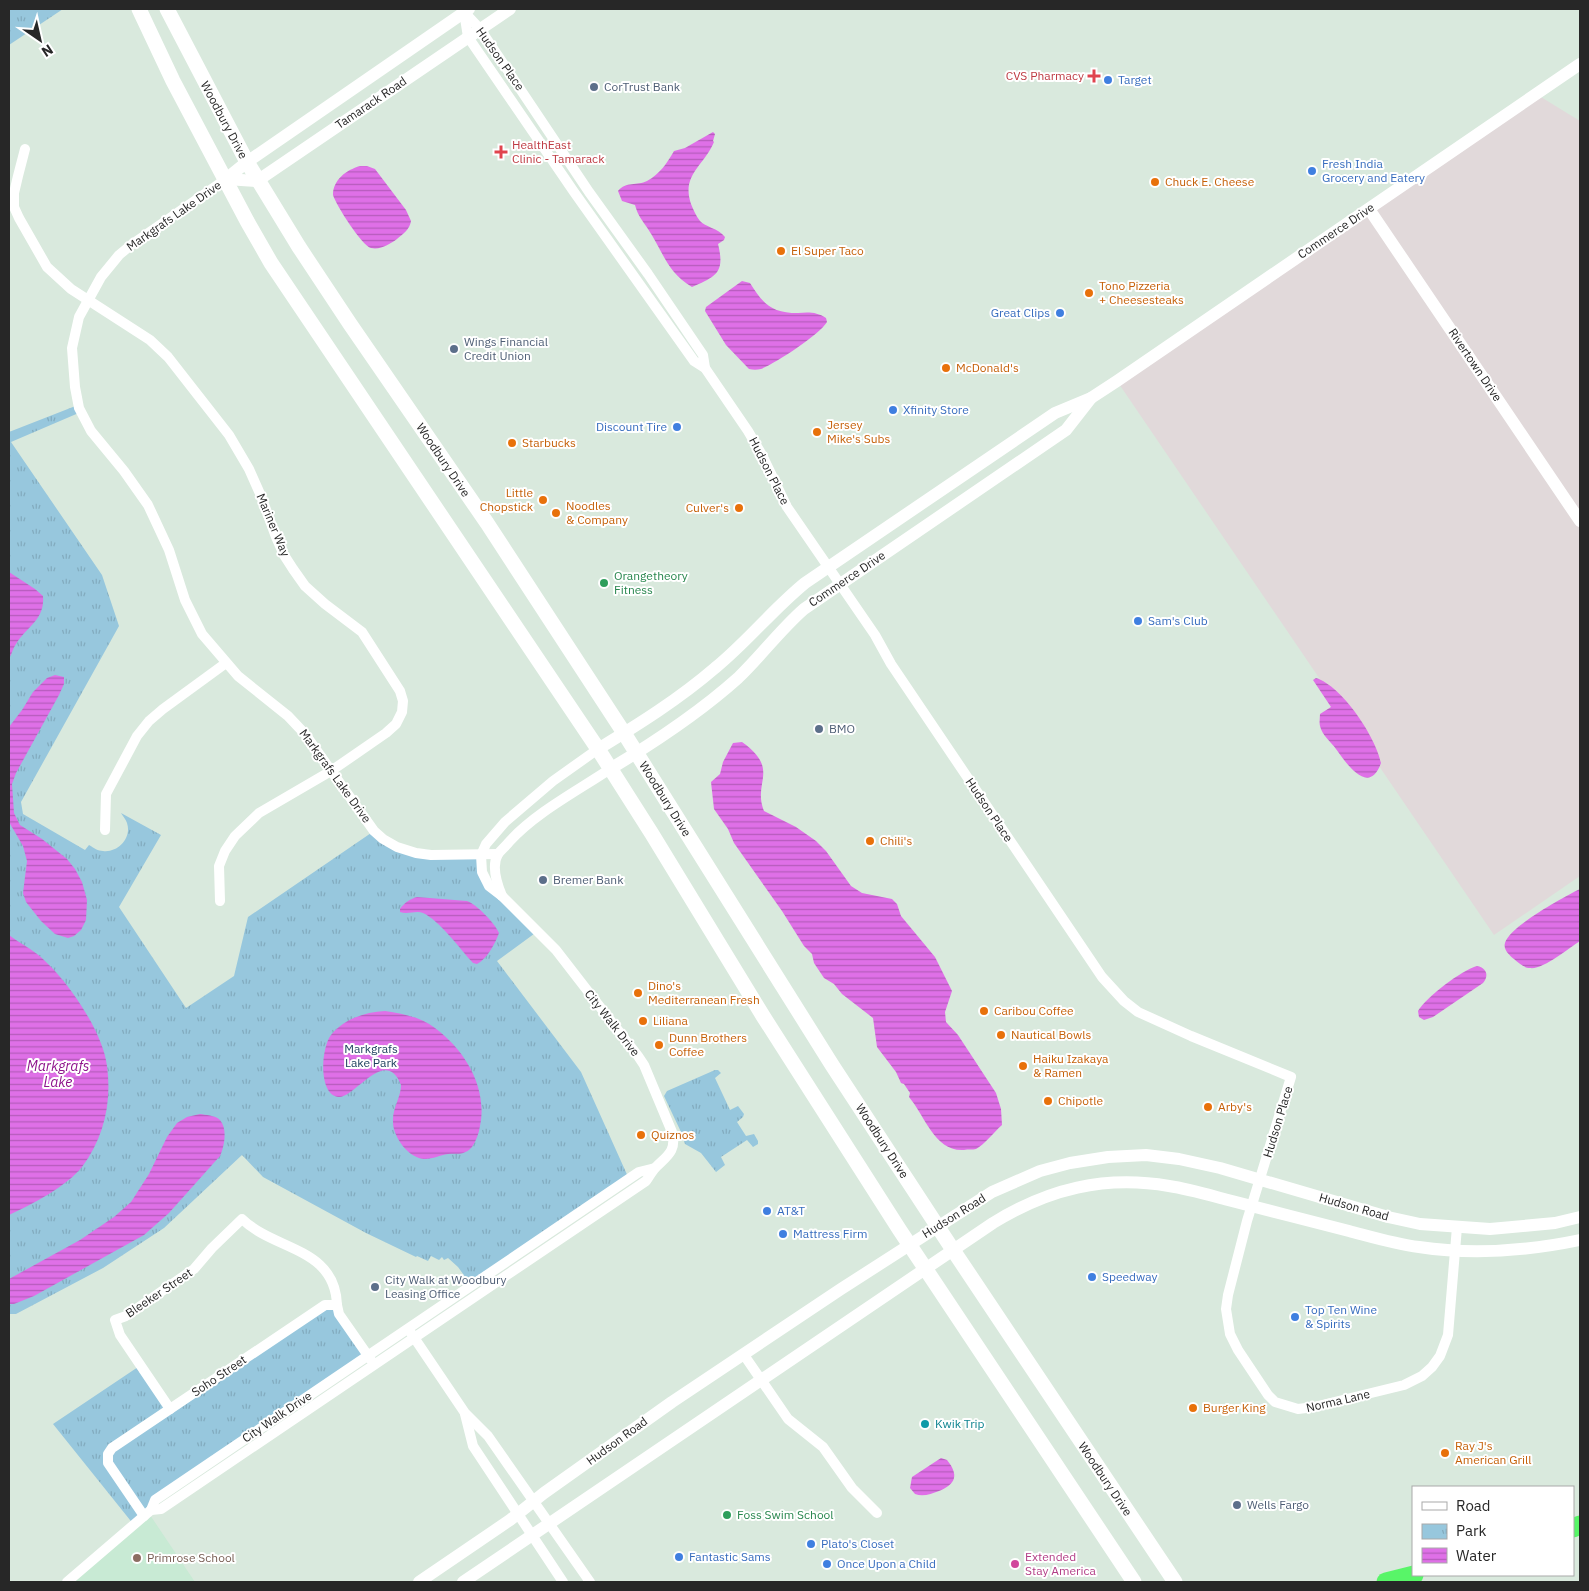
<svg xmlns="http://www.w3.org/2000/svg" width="1589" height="1591" font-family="'IBM Plex Sans',sans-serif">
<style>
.industrial{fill:#e1d9da}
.education{fill:#c8ead4}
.park{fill:url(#park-tufts)}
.water{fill:url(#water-rules)}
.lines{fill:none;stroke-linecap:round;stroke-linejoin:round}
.minor{stroke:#fff;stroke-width:10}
.tertiary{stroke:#fff;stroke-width:12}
.secondary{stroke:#fff;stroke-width:15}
.motorway{stroke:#58f568;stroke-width:19}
.health-dot{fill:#e0444e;stroke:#fff;stroke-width:2}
.shop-dot{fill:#3f7fe0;stroke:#fff;stroke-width:2}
.service-dot{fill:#5c6f8a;stroke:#fff;stroke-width:2}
.food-dot{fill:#e8710a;stroke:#fff;stroke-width:2}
.leisure-dot{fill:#2e9e5b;stroke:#fff;stroke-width:2}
.culture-dot{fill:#0f9aa8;stroke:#fff;stroke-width:2}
.education-dot{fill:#8d6e63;stroke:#fff;stroke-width:2}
.hotel-dot{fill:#d1479c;stroke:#fff;stroke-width:2}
.labels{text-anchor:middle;stroke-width:4;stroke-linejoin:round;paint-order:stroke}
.street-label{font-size:12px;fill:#272727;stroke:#fff}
.health-label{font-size:12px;fill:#be3a42;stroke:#fff;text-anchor:end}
.shop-label{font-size:12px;fill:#366cbe;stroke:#fff;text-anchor:start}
.service-label{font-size:12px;fill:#4e5e75;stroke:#fff;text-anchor:start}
.food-label{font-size:12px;fill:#c56008;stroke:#fff;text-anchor:start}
.leisure-label{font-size:12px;fill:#27864d;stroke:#fff;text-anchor:start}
.park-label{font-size:12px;fill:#1d405e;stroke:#fff}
.culture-label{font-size:12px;fill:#0d838f;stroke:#fff;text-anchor:start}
.hotel-label{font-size:12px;fill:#b23c85;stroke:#fff;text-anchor:start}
.education-label{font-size:12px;fill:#785e54;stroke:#fff;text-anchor:start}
.water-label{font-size:14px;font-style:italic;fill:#8e148c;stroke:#fff}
</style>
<defs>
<pattern id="park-tufts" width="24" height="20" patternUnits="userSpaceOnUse" patternTransform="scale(1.25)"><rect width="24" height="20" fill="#97c7dd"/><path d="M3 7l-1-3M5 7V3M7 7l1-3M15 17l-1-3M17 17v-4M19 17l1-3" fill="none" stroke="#82abbe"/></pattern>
<pattern id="water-rules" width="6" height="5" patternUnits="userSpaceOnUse" patternTransform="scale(1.25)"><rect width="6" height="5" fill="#df70e7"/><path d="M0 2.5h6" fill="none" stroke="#b55cbb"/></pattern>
</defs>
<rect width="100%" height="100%" fill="#d9e9dd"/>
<path class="industrial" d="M 1536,94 L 1580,121 L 1580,876 L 1494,935 L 1117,381 Z"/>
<path class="education" d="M 148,1512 L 195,1582 L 67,1582 Z"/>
<g class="park">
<path d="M 9,9 L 63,9 L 9,45 Z"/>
<path d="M 78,405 L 81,412 L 11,442 L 102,575 L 119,626 L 21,802 L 23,814 L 85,850 L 89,845 C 94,848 98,851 103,851 C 118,853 132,838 127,823 C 126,820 123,816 121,813 L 161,835 L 119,907 L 186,1008 L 234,976 L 248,917 L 374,831 L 397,847 L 481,855 L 482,872 L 538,931 L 497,961 L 581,1072 L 629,1179 L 471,1285 L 458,1267 L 448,1258 L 444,1260 L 442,1257 L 439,1260 L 431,1256 L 428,1261 L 417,1256 L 416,1257 L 366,1233 L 263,1177 L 242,1155 L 164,1228 L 103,1268 L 16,1314 L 9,1314 L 9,432 Z"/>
<path d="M 715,1070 L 718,1070 L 721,1073 L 715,1078 L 730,1110 L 738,1106 L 744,1114 L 743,1117 L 737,1122 L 746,1136 L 754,1134 L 758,1141 L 758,1144 L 753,1147 L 747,1140 L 721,1157 L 725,1165 L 716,1172 L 701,1153 L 685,1144 L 681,1132 L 664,1096 L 667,1091 Z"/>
<path d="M 337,1305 L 368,1356 L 155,1500 L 134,1525 L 53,1424 L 141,1365 L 170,1408 L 321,1307 Z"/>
</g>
<g class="water">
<path d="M 713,132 L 715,134 L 713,141 L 714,142 C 704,166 681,175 691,204 C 693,209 696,216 700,221 C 705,227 718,228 725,237 L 724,240 L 718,244 C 725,272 717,276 692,287 C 666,271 664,253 648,229 C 642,220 638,216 635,205 L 622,201 L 618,191 C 626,181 637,186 647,181 C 660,174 667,163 674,151 L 685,148 Z"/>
<path d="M 360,166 L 367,166 L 375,169 L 406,210 L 411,221 C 410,229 403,234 397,239 C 390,244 381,250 371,248 C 362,246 336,205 333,195 C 333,180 346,170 360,166 Z"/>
<path d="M 742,281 L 750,283 C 763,304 772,313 798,313 C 809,312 817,312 826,318 L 827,322 C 819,335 776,363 761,369 C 757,370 753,370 749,369 L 726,345 L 705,311 L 706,307 Z"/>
<path d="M 9,572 L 35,589 L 43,596 C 45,620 27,626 16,644 C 13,648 12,654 9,658 Z"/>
<path d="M 55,675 L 64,677 L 64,684 L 59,695 L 16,773 L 12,784 L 14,813 L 20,825 L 42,839 L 67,859 L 75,869 L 82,882 L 87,900 L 86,920 L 81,930 L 74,936 L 68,938 L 55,934 L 41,921 L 26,902 L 23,893 L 27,861 L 23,846 L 9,822 L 9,727 L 22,710 L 33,692 L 47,678 Z"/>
<path d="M 1316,678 C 1342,686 1376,737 1381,763 C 1369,797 1346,763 1336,749 C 1331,742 1322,735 1320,726 C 1319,722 1320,718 1320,714 L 1331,707 L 1313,680 Z"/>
<path d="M 742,742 C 781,770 752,782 764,811 L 796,827 L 816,841 L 826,851 L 851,886 L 862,893 L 892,899 L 897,904 L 901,916 L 935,957 L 952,991 L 945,1012 L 946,1022 L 958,1035 L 996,1093 L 1001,1109 L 1002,1125 C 995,1131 984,1145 976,1149 C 973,1150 968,1149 964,1150 C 935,1152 925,1116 909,1097 L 910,1093 L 904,1084 L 901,1083 L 896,1072 L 877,1047 L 873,1018 L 842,994 L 834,984 L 824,978 L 814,963 L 812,954 L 804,946 L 782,911 L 734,843 L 728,829 L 714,809 L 711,782 L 720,774 L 723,762 L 733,743 Z"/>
<path d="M 1580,889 L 1580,941 C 1569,948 1543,970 1530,968 C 1524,968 1519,963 1514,959 C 1509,955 1503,949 1505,943 C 1510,926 1564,897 1580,889 Z"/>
<path d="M 417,897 L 467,901 C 476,904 495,923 499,933 C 495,944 487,959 477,964 L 473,963 C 461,950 439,920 423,913 C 416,910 408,915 400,912 L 400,909 C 404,903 410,899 417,897 Z"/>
<path d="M 9,935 C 18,942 28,947 37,954 C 65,976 103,1031 107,1066 C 112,1102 104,1138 82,1167 C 67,1186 31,1205 9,1215 Z"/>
<path d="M 1477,966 C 1487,968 1489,976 1483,983 L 1433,1017 L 1424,1020 L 1419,1017 L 1418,1011 C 1426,997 1462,970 1477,966 Z"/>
<path d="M 385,1011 C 403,1014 421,1017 435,1028 C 465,1050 488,1088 480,1126 C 479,1133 476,1141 472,1147 C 464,1156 457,1153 448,1154 C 440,1155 433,1159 425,1159 C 409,1159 393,1137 393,1122 C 392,1108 401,1098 401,1085 C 385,1045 354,1100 338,1097 C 318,1094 321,1048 331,1035 C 344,1019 365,1012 385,1011 Z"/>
<path d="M 200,1114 C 205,1115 215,1115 220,1120 C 228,1129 224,1147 220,1156 L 169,1213 L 144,1235 L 34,1296 L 14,1304 L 9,1304 L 9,1279 L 80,1240 L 114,1217 L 131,1202 L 149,1174 L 167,1137 L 177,1123 L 187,1117 Z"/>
<path d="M 941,1458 L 947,1460 C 959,1475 956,1484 939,1491 C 931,1494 923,1497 915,1494 L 910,1488 L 912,1477 Z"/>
</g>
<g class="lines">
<g class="minor">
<path d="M 464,12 L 468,37 L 574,192 L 694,361 L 705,368 L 748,431 L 762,455 L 787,507 L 875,635 L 891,664 L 1102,977 L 1124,1001 L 1138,1012 L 1191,1036 L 1291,1077 L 1247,1221 L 1228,1295 L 1226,1309 L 1230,1334 L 1238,1350 L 1268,1395 L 1275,1402 L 1298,1409 L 1314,1407 L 1404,1385 L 1422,1376 L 1432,1367 L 1440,1356 L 1448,1335 L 1457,1227"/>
<path d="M 464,12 L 480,29 L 589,192 L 648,274 L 703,355 L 705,368"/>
<path d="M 25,149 L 18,176 L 14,193 L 14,207 L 19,218 L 47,267 L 71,289 L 150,340 L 168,357 L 229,435 L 249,469 L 261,496 L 276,537 L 284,555 L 293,569 L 305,586 L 325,604 L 362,632 L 400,691 L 403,701 L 402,712 L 396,724 L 386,733 L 331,771 L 259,813 L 235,836 L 225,851 L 219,866 L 220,901"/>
<path d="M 226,179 L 131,245 L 119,255 L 101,277 L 79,317 L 72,348 L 75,387 L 79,408 L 91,431 L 124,471 L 148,505 L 169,550 L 185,600 L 202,634 L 238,676 L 288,716 L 305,734 L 374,831 L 383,839 L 397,847 L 416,853 L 431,855 L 498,854"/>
<path d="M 105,830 L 106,794 L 137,736 L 149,721 L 163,709 L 226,663"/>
<path d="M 502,896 C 497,884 491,866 498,854 C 501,850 506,846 509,842 C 535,813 577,791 610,769"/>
<path d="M 411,1333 L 465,1413 L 488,1436 L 590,1582"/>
<path d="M 744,1355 L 788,1419 L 823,1447 L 852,1488 L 877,1513"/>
<path d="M 170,1409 L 120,1335 L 115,1320 L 126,1316 L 194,1269 L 212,1248 L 242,1219 C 275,1251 335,1247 337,1305"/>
<path d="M 465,1414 L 473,1446 L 563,1582"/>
<path d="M 151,1510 L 161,1509 L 646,1181 C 649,1177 652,1171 656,1167 C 667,1156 677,1151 672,1132 L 644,1065 L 638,1056 L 556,950 L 502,896 L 489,886 L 482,872 L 481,855 L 486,844 L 505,822 L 553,781 L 598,749"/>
<path d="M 144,1516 L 108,1463 L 108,1454 L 112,1448 L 325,1305 L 337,1305 L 339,1314 L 371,1360"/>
<path d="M 67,1582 L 151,1510 L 155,1500 L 639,1172 L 655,1168"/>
</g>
<g class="tertiary">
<path d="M 226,179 L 257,181 L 510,9"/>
<path d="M 226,179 L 247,162 L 469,9"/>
<path d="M 1369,209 L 1580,521"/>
<path d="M 598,749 C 639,724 679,699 715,668 C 747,642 772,610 805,583 L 1055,413 L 1091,398 L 1117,381 L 1580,64"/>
<path d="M 610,769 C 655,742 699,713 738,678 C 761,656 780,630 804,609 L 1066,430 L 1091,398"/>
<path d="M 419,1582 L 510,1520 L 544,1493 L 672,1402 L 841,1289 L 992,1192 L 1040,1171 L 1070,1163 L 1108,1157 L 1146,1155 L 1179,1159 L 1220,1168 L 1388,1217 L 1420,1224 L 1490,1229 L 1555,1223 L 1580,1217"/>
<path d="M 463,1582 L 993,1223 C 1048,1189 1104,1175 1169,1186 C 1189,1189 1209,1195 1228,1200 C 1268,1210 1309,1221 1349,1231 C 1372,1237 1395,1244 1419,1247 C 1472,1255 1527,1251 1580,1240"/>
</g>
<g class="secondary">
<path d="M 139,9 L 173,81 L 247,221 L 271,263 L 598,749 L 652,834 L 763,1016 L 899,1229 L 1134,1582"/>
<path d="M 167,9 L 247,162 L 299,247 L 350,324 L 487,523 L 624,733 L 832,1065 L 953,1250 L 1175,1582"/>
</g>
<g class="motorway">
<path d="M 1573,1528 L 1580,1525"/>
<path d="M 1386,1582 L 1414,1575"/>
</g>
</g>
<g class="health-dot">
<path d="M1091.5 68.5h5v5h5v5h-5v5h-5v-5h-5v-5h5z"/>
<path d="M498.5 144.5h5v5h5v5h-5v5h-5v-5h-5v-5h5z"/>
</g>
<g class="shop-dot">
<circle cx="1108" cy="80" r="5"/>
<circle cx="1312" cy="171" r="5"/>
<circle cx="1060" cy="313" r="5"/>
<circle cx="893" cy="410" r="5"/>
<circle cx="677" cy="427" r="5"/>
<circle cx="1138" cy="621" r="5"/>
<circle cx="767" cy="1211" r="5"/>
<circle cx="783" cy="1234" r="5"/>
<circle cx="1092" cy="1277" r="5"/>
<circle cx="1295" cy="1317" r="5"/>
<circle cx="811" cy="1544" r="5"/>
<circle cx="679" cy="1557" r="5"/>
<circle cx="827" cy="1564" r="5"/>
</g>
<g class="service-dot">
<circle cx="594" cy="87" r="5"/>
<circle cx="454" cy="349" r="5"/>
<circle cx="819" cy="729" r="5"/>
<circle cx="543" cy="880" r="5"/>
<circle cx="375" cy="1287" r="5"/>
<circle cx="1237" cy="1505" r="5"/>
</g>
<g class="food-dot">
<circle cx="1155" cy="182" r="5"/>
<circle cx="781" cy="251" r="5"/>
<circle cx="1089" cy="293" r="5"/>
<circle cx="946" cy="368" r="5"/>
<circle cx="817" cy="432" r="5"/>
<circle cx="512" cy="443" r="5"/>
<circle cx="543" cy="500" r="5"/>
<circle cx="739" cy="508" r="5"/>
<circle cx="556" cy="513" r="5"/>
<circle cx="870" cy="841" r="5"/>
<circle cx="638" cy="993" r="5"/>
<circle cx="984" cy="1011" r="5"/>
<circle cx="643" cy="1021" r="5"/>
<circle cx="1001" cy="1035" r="5"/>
<circle cx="659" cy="1045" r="5"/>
<circle cx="1023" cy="1066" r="5"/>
<circle cx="1048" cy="1101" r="5"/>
<circle cx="1208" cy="1107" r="5"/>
<circle cx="641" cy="1135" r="5"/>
<circle cx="1193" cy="1408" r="5"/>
<circle cx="1445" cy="1453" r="5"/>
</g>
<g class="leisure-dot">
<circle cx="604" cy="583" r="5"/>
<circle cx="727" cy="1515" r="5"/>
</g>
<circle class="culture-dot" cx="925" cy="1424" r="5"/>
<circle class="education-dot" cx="137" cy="1558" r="5"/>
<circle class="hotel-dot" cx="1015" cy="1564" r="5"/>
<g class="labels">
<g class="street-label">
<text transform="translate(500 59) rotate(55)" y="4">Hudson Place</text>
<text transform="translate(371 103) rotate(-34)" y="4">Tamarack Road</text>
<text transform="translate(224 120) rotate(62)" y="4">Woodbury Drive</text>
<text transform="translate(174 216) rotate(-35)" y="4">Markgrafs Lake Drive</text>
<text transform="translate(1336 231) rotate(-34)" y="4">Commerce Drive</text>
<text transform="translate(1475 365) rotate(56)" y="4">Rivertown Drive</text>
<text transform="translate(443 460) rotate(56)" y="4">Woodbury Drive</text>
<text transform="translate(769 471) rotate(63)" y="4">Hudson Place</text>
<text transform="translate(273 525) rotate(67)" y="4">Mariner Way</text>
<text transform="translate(847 579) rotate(-34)" y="4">Commerce Drive</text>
<text transform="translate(335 776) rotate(54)" y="4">Markgrafs Lake Drive</text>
<text transform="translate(665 799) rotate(58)" y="4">Woodbury Drive</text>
<text transform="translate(989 810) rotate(56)" y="4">Hudson Place</text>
<text transform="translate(612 1023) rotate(52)" y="4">City Walk Drive</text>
<text transform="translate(1278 1122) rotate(-73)" y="4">Hudson Place</text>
<text transform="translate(882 1141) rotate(57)" y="4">Woodbury Drive</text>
<text transform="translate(1354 1207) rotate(16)" y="4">Hudson Road</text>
<text transform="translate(954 1216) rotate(-32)" y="4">Hudson Road</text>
<text transform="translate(159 1293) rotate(-34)" y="4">Bleeker Street</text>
<text transform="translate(219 1376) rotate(-34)" y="4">Soho Street</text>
<text transform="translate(1338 1401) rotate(-13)" y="4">Norma Lane</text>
<text transform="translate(277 1417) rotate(-34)" y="4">City Walk Drive</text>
<text transform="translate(617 1441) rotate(-36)" y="4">Hudson Road</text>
<text transform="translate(1105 1479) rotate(56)" y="4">Woodbury Drive</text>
</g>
<g class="health-label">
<text x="1084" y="80">CVS Pharmacy</text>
<text x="512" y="149" text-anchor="start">HealthEast<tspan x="512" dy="14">Clinic - Tamarack</tspan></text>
</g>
<g class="shop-label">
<text x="1118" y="84">Target</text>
<text x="1322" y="168">Fresh India<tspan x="1322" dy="14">Grocery and Eatery</tspan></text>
<text x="1050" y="317" text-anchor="end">Great Clips</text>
<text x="903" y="414">Xfinity Store</text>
<text x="667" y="431" text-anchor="end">Discount Tire</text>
<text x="1148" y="625">Sam's Club</text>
<text x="777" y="1215">AT&amp;T</text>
<text x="793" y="1238">Mattress Firm</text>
<text x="1102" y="1281">Speedway</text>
<text x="1305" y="1314">Top Ten Wine<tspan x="1305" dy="14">&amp; Spirits</tspan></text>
<text x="821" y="1548">Plato's Closet</text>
<text x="689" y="1561">Fantastic Sams</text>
<text x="837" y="1568">Once Upon a Child</text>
</g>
<g class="service-label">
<text x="604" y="91">CorTrust Bank</text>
<text x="464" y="346">Wings Financial<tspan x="464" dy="14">Credit Union</tspan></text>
<text x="829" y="733">BMO</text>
<text x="553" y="884">Bremer Bank</text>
<text x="385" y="1284">City Walk at Woodbury<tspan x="385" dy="14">Leasing Office</tspan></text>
<text x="1247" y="1509">Wells Fargo</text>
</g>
<g class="food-label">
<text x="1165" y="186">Chuck E. Cheese</text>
<text x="791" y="255">El Super Taco</text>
<text x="1099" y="290">Tono Pizzeria<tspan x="1099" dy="14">+ Cheesesteaks</tspan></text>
<text x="956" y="372">McDonald's</text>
<text x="827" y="429">Jersey<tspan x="827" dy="14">Mike's Subs</tspan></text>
<text x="522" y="447">Starbucks</text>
<text x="533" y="497" text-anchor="end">Little<tspan x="533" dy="14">Chopstick</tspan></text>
<text x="566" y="510">Noodles<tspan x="566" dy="14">&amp; Company</tspan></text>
<text x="729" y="512" text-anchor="end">Culver's</text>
<text x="880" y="845">Chili's</text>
<text x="648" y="990">Dino's<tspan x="648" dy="14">Mediterranean Fresh</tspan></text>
<text x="994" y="1015">Caribou Coffee</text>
<text x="653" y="1025">Liliana</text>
<text x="1011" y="1039">Nautical Bowls</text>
<text x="669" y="1042">Dunn Brothers<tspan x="669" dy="14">Coffee</tspan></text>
<text x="1033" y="1063">Haiku Izakaya<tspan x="1033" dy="14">&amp; Ramen</tspan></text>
<text x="1058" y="1105">Chipotle</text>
<text x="1218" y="1111">Arby's</text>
<text x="651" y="1139">Quiznos</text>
<text x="1203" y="1412">Burger King</text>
<text x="1455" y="1450">Ray J's<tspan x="1455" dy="14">American Grill</tspan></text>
</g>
<g class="leisure-label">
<text x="614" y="580">Orangetheory<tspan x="614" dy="14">Fitness</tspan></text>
<text x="737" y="1519">Foss Swim School</text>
</g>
<g class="park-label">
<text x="371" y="1053">Markgrafs<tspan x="371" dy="14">Lake Park</tspan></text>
</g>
<g class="culture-label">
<text x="935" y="1428">Kwik Trip</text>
</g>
<g class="hotel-label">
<text x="1025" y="1561">Extended<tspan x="1025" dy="14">Stay America</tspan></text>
</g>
<g class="education-label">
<text x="147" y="1562">Primrose School</text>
</g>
<g class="water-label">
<text x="58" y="1071">Markgrafs<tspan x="58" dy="16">Lake</tspan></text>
</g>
</g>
<rect width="1589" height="1591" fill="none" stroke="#272727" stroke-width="20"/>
<rect x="1412" y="1486" width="162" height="90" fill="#ffffff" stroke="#a9a9a9"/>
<rect x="1422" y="1502" width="25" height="8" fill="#ffffff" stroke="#a9a9a9"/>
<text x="1456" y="1511" font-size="15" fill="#272727">Road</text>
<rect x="1422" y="1524" width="25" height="15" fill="url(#park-tufts)" stroke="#a9a9a9"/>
<text x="1456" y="1536" font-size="15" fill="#272727">Park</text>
<rect x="1422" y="1548" width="25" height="15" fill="url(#water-rules)" stroke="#a9a9a9"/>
<text x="1456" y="1561" font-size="15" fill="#272727">Water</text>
<g transform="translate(40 40) rotate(146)" stroke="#ffffff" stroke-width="4" paint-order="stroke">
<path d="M0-4L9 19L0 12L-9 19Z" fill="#272727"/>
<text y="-8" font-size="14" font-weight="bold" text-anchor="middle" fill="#272727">N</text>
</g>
</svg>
